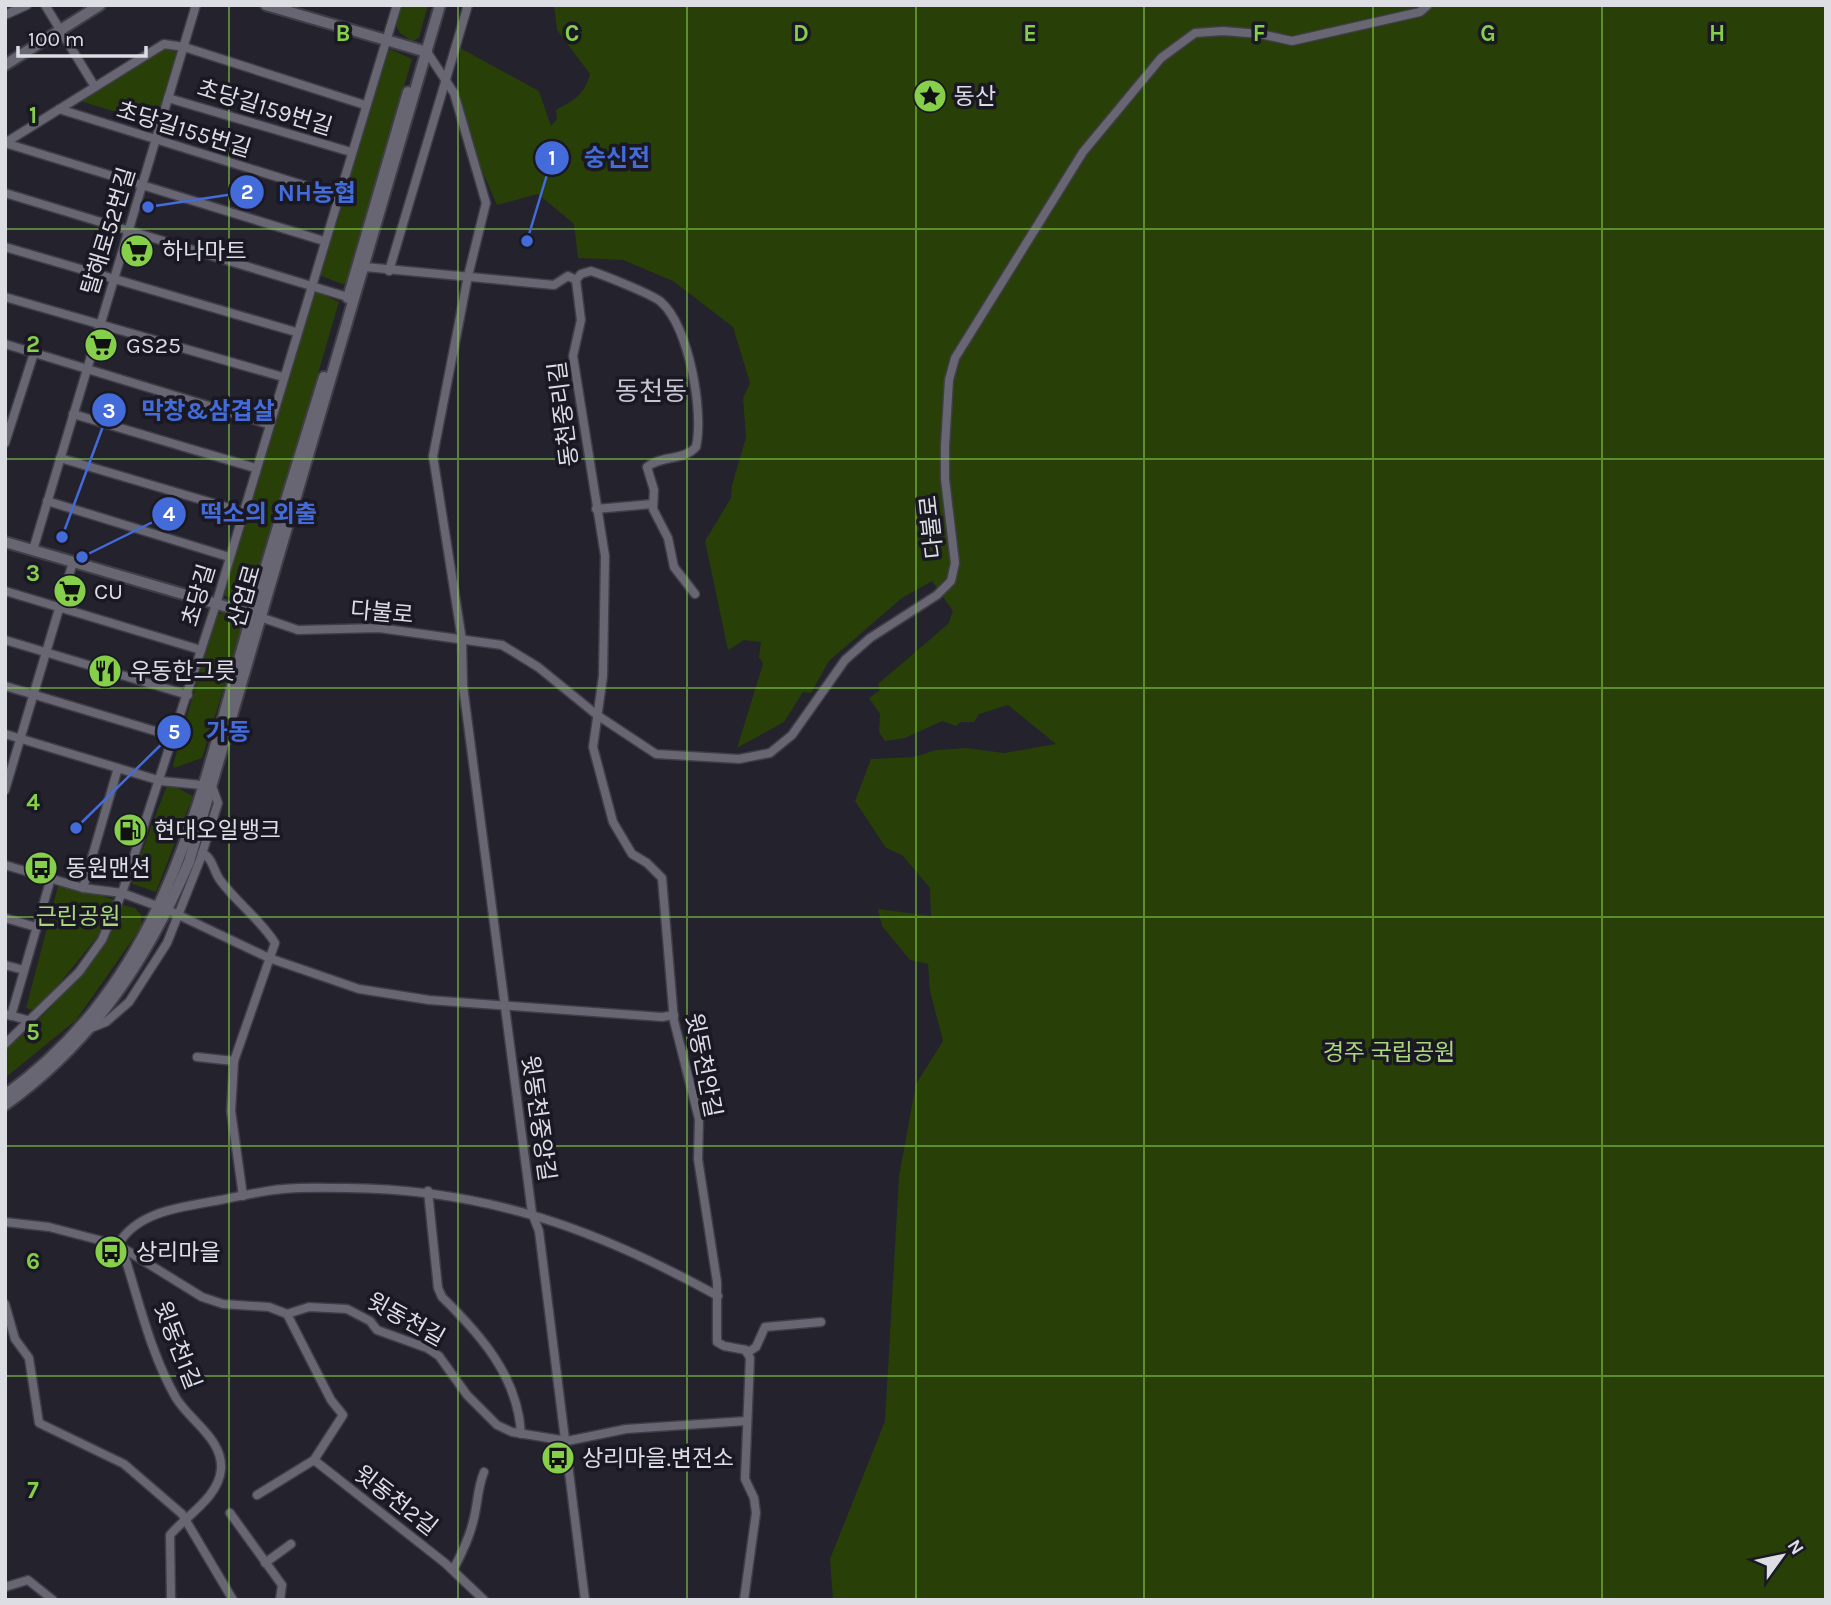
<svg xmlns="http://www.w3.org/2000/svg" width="1831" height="1605" font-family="Karla,'Noto Sans KR',sans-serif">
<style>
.green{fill:#283f08}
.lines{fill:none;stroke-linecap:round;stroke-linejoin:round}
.street-casing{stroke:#3f3e47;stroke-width:11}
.secondary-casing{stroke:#3f3e47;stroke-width:14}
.street{stroke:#676672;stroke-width:8}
.secondary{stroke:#676672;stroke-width:10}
.grid{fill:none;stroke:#86cf4b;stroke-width:2;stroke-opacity:0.55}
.labels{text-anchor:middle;stroke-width:7;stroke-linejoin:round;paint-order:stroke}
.poi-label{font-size:23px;fill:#dddde4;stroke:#1a1923;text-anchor:start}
.street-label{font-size:23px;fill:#dddde4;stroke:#1a1923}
.park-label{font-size:23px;fill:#aad77a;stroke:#1a1923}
.quarter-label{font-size:26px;fill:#c6c5d3;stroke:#1a1923}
.grid-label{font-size:23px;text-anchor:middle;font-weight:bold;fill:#86cf4b;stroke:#1a1923;stroke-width:7;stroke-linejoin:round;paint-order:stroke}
.leader{fill:none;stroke:#436bda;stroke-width:2.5}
.callout-dot{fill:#436bda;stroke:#1a1923;stroke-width:2.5}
.mark-label{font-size:21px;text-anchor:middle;font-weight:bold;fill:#fff}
.callout-label{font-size:24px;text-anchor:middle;font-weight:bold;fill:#436bda;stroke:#1a1923;stroke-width:7;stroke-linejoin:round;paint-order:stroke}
</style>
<rect width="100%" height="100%" fill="#23222d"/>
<g class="green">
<path d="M 400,5 L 428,5 L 419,38 L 412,41 L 400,33 L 394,22 Z"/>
<path d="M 554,5 L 1826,5 L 1826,1600 L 833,1600 L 830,1559 L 885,1421 L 899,1176 L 916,1084 L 943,1041 L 930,991 L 928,964 L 910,960 L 882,926 L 878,909 L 931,916 L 930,888 L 902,855 L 886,848 L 855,801 L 871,759 L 914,757 L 936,750 L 966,748 L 1004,753 L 1056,744 L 1008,705 L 979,714 L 974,722 L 961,722 L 956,726 L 942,721 L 905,738 L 885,741 L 879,732 L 880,714 L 869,698 L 880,690 L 878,684 L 948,624 L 953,611 L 932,581 L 902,598 L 829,661 L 811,693 L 803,692 L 784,722 L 737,748 L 763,664 L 759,657 L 761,642 L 744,640 L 728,650 L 705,541 L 731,498 L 732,485 L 746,437 L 743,398 L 750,383 L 733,327 L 673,281 L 623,260 L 578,258 L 574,224 L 538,194 L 497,205 L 459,118 L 460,48 L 539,91 L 551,126 L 557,119 L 556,110 C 572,101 585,95 590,74 L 557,30 Z"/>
<path d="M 165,49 L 186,53 L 163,126 L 80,101 Z"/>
<path d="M 390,49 L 412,59 L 347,283 L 342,284 L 322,276 L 320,272 L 384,52 Z"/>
<path d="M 317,292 L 339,302 L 251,603 L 246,604 L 225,596 L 224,592 L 311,295 Z"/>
<path d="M 222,613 L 244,622 L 202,758 L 174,768 L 173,765 L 216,615 Z"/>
<path d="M 172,785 L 193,796 L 156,892 L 133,884 L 131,880 L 166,788 Z"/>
<path d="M 59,882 L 118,901 L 98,936 L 37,1011 L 26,1008 Z"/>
<path d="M 123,905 L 135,908 L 141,915 L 142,926 L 76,1020 L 5,1078 L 5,1048 C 57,1009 93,962 123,905 Z"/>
</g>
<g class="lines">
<defs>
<g id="street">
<path d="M 45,5 L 95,87"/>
<path d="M 5,15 L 27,5"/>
<path d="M 427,52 L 454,93 L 486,203 L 468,276 L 433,456 L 462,640 L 463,686 L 532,1213 L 539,1231 L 585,1600"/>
<path d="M 168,98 L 351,152"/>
<path d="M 59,109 L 338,196"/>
<path d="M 5,143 L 164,44 L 184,47 L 365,105"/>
<path d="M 5,143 L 324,241"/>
<path d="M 5,193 L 351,298"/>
<path d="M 5,247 L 296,332"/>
<path d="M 365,267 L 554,285 L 568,276 L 576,280 L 581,320 L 573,356 L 605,556 L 603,676 L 593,747 L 613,822 L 632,854 L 647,863 L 662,878 L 674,1021 L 699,1119 L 698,1159 L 717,1282 L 717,1342 L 724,1346 L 746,1350 L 750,1358 L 745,1479 L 754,1498 L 756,1513 L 744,1600"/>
<path d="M 389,271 L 468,5"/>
<path d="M 576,280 L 581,274 L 591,271 C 603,275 654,295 661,302 C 689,326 704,412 696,447 C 684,461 661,455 647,467 L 654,490 L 653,509 L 668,538 L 674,567 L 695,594"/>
<path d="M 5,297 L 283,377"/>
<path d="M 5,344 L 268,424"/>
<path d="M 73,414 L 255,468"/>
<path d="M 5,443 L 34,353"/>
<path d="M 60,458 L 243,512"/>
<path d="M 47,501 L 229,557"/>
<path d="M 596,509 L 652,504"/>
<path d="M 33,550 L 196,5"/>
<path d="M 5,591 L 201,650"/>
<path d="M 260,617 L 298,630 L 379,628 L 502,645 L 538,667 L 597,715 L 656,754 L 739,759 L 770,753 L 792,735 L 845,660 L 870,638 L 937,595 L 951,581 L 955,563 L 945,479 L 945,446 L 949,380 L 955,358 L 1083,152 L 1161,58 L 1195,33 L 1223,31 L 1260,34 L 1292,41 L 1420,12 L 1428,5"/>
<path d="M 5,640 L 188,695"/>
<path d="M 5,686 L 175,737"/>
<path d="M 5,734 L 161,781 L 212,786 L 218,803 L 200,860 L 167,943 L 129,1002 L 106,1022 L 91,1028"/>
<path d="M 5,790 L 73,562"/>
<path d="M 202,853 C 213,858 213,870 220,880 C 237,903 260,919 275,943 L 234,1061 L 231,1111 L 243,1196"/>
<path d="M 5,865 L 83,888 L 122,893 L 168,910 L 269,958 L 359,989 L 429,1000 L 662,1017 L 674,1015"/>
<path d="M 83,888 L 118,768"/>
<path d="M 5,918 L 36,927"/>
<path d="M 5,965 L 24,970"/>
<path d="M 5,1014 L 31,1021"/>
<path d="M 11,1016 L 51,878"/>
<path d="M 5,1044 L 79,972 L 102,940 L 122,893 L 216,604 L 397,5"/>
<path d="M 197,1057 L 234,1061"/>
<path d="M 428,1191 L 438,1288 L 442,1297 C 481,1335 518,1377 521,1434"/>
<path d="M 5,1222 L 49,1227 L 118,1245 L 202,1297 L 223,1304 L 269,1307 L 287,1314 L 309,1307 L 347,1309 L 370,1321 L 377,1330 L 427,1348 L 439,1356 L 467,1395 L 497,1425 L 512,1432 L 567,1441 L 626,1429 L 746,1421"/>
<path d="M 118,1245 C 136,1212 181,1207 215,1201 C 237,1197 260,1191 283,1189 C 304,1187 325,1188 346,1188 C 486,1189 597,1229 718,1296"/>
<path d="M 122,1248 C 138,1297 150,1353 176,1398 C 190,1421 223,1439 221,1469 C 219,1497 186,1516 170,1535 L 171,1600"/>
<path d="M 5,1304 L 15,1339 L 29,1358 L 39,1423 L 124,1464 L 182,1514 L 233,1600"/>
<path d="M 287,1314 L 331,1400 L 343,1415 L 314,1460 L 445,1563 L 484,1600"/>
<path d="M 747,1353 L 756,1347 L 765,1327 L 821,1322"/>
<path d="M 257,1495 L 314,1460"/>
<path d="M 230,1513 L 282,1585 L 280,1600"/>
<path d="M 265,1563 L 291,1544"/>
<path d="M 453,1570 C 461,1555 469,1539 473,1522 C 478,1504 477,1489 484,1472"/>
<path d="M 5,1587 L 28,1580 L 53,1600"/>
</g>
<g id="secondary">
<path d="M 266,5 L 427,52"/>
<path d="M 5,65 L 100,5"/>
<path d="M 348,298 L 408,92"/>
<path d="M 5,542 L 258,616"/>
<path d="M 5,1095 C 165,979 197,809 247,631 C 271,546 298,462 324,377"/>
<path d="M 5,1105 C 93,1042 147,960 189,862 L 440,5"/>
</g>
</defs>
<use href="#street" class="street-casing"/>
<use href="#secondary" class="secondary-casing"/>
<use href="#street" class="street"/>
<use href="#secondary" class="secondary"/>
</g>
<path class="grid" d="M 229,5 L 229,1600M 458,5 L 458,1600M 687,5 L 687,1600M 916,5 L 916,1600M 1144,5 L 1144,1600M 1373,5 L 1373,1600M 1602,5 L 1602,1600M 5,229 L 1826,229M 5,459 L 1826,459M 5,688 L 1826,688M 5,917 L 1826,917M 5,1146 L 1826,1146M 5,1376 L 1826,1376"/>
<defs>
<symbol id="sight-disc" viewBox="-11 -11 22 22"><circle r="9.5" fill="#86cf4b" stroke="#1a1923"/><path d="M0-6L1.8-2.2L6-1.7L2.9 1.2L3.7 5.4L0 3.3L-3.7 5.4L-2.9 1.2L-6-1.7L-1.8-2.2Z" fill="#111"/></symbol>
<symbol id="supermarket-disc" viewBox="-11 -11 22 22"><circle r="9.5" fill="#86cf4b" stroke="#1a1923"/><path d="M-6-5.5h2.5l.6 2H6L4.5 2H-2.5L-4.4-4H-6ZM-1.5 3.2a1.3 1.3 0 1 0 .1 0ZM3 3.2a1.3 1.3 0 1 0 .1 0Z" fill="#111"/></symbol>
<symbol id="restaurant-disc" viewBox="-11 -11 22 22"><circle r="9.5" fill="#86cf4b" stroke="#1a1923"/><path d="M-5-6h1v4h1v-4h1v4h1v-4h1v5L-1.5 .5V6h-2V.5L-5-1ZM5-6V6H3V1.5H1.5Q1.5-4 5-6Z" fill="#111"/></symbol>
<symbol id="fuel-disc" viewBox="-11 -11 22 22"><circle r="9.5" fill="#86cf4b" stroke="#1a1923"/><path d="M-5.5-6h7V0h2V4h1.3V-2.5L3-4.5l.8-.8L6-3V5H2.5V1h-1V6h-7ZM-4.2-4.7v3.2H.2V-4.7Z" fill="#111"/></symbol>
<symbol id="bus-disc" viewBox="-11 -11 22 22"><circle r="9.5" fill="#86cf4b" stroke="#1a1923"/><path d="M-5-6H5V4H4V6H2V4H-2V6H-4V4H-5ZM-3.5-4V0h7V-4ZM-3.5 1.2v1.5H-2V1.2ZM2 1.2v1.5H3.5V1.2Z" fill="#111"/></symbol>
</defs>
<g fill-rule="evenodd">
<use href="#sight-disc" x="911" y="77" width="38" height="38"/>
<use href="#supermarket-disc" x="118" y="232" width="38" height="38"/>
<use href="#supermarket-disc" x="82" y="326" width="38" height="38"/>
<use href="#supermarket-disc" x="51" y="572" width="38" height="38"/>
<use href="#restaurant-disc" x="86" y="652" width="38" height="38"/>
<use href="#fuel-disc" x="111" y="811" width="38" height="38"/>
<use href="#bus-disc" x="22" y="849" width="38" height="38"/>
<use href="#bus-disc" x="92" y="1233" width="38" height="38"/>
<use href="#bus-disc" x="539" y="1439" width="38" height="38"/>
</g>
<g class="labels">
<g class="poi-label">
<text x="954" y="104">동산</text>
<text x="162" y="259">하나마트</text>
<text x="126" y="353">GS25</text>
<text x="94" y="599">CU</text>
<text x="130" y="679">우동한그릇</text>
<text x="154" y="838">현대오일뱅크</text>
<text x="66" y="876">동원맨션</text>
<text x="136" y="1260">상리마을</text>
<text x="582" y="1466">상리마을.변전소</text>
</g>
<g class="street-label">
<text transform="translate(265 107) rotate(17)" y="8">초당길159번길</text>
<text transform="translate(184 129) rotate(17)" y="8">초당길155번길</text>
<text transform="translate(108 231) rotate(-73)" y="8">탈해로52번길</text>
<text transform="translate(563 414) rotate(-97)" y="8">동천중리길</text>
<text transform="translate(931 527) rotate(-96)" y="8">다불로</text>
<text transform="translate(198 595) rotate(-73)" y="8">초당길</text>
<text transform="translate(244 596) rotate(-74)" y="8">산업로</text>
<text transform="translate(382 612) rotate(5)" y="8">다불로</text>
<text transform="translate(704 1065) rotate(79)" y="8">윗동천안길</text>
<text transform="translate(539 1118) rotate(82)" y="8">윗동천중앙길</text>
<text transform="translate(406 1319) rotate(29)" y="8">윗동천길</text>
<text transform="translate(178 1345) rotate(69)" y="8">윗동천1길</text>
<text transform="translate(396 1500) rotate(38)" y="8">윗동천2길</text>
</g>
<g class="park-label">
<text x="78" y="924">근린공원</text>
<text x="1389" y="1060">경주 국립공원</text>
</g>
<g class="quarter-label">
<text x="651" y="400">동천동</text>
</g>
</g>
<g class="grid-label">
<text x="343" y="41">B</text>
<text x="572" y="41">C</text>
<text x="801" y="41">D</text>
<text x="1030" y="41">E</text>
<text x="1259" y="41">F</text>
<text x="1488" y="41">G</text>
<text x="1717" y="41">H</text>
<text x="33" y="123">1</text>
<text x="33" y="352">2</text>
<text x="33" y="581">3</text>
<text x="33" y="810">4</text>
<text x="33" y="1040">5</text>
<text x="33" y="1269">6</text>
<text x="33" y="1498">7</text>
</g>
<path class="leader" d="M527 241L552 158M148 207L247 192M62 537L109 410M82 557L169 514M76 828L174 732"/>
<g class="callout-dot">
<circle cx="527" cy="241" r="7"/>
<circle cx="148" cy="207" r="7"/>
<circle cx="62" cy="537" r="7"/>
<circle cx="82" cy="557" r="7"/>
<circle cx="76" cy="828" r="7"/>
<circle cx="552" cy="158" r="18"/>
<circle cx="247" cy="192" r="18"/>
<circle cx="109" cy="410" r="18"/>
<circle cx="169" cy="514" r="18"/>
<circle cx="174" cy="732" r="18"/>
</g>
<g class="mark-label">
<text x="552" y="165">1</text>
<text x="247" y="199">2</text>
<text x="109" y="418">3</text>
<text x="169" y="521">4</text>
<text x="174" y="739">5</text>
</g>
<g class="callout-label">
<text x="617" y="166">숭신전</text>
<text x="317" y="201">NH농협</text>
<text x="208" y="419">막창&amp;삼겹살</text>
<text x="259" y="522">떡소의 외출</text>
<text x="228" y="740">가동</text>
</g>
<rect width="1831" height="1605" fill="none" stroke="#dddde4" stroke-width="14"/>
<g transform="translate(1782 1556) rotate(57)" stroke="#1a1923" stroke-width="5" paint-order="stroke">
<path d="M0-5L12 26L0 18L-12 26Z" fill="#dddde4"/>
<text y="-10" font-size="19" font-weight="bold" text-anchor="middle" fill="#dddde4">N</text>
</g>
<path d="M18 46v10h128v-10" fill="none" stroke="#dddde4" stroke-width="3.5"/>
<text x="28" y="46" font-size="21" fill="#dddde4" stroke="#1a1923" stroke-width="5" paint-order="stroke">100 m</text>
</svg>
